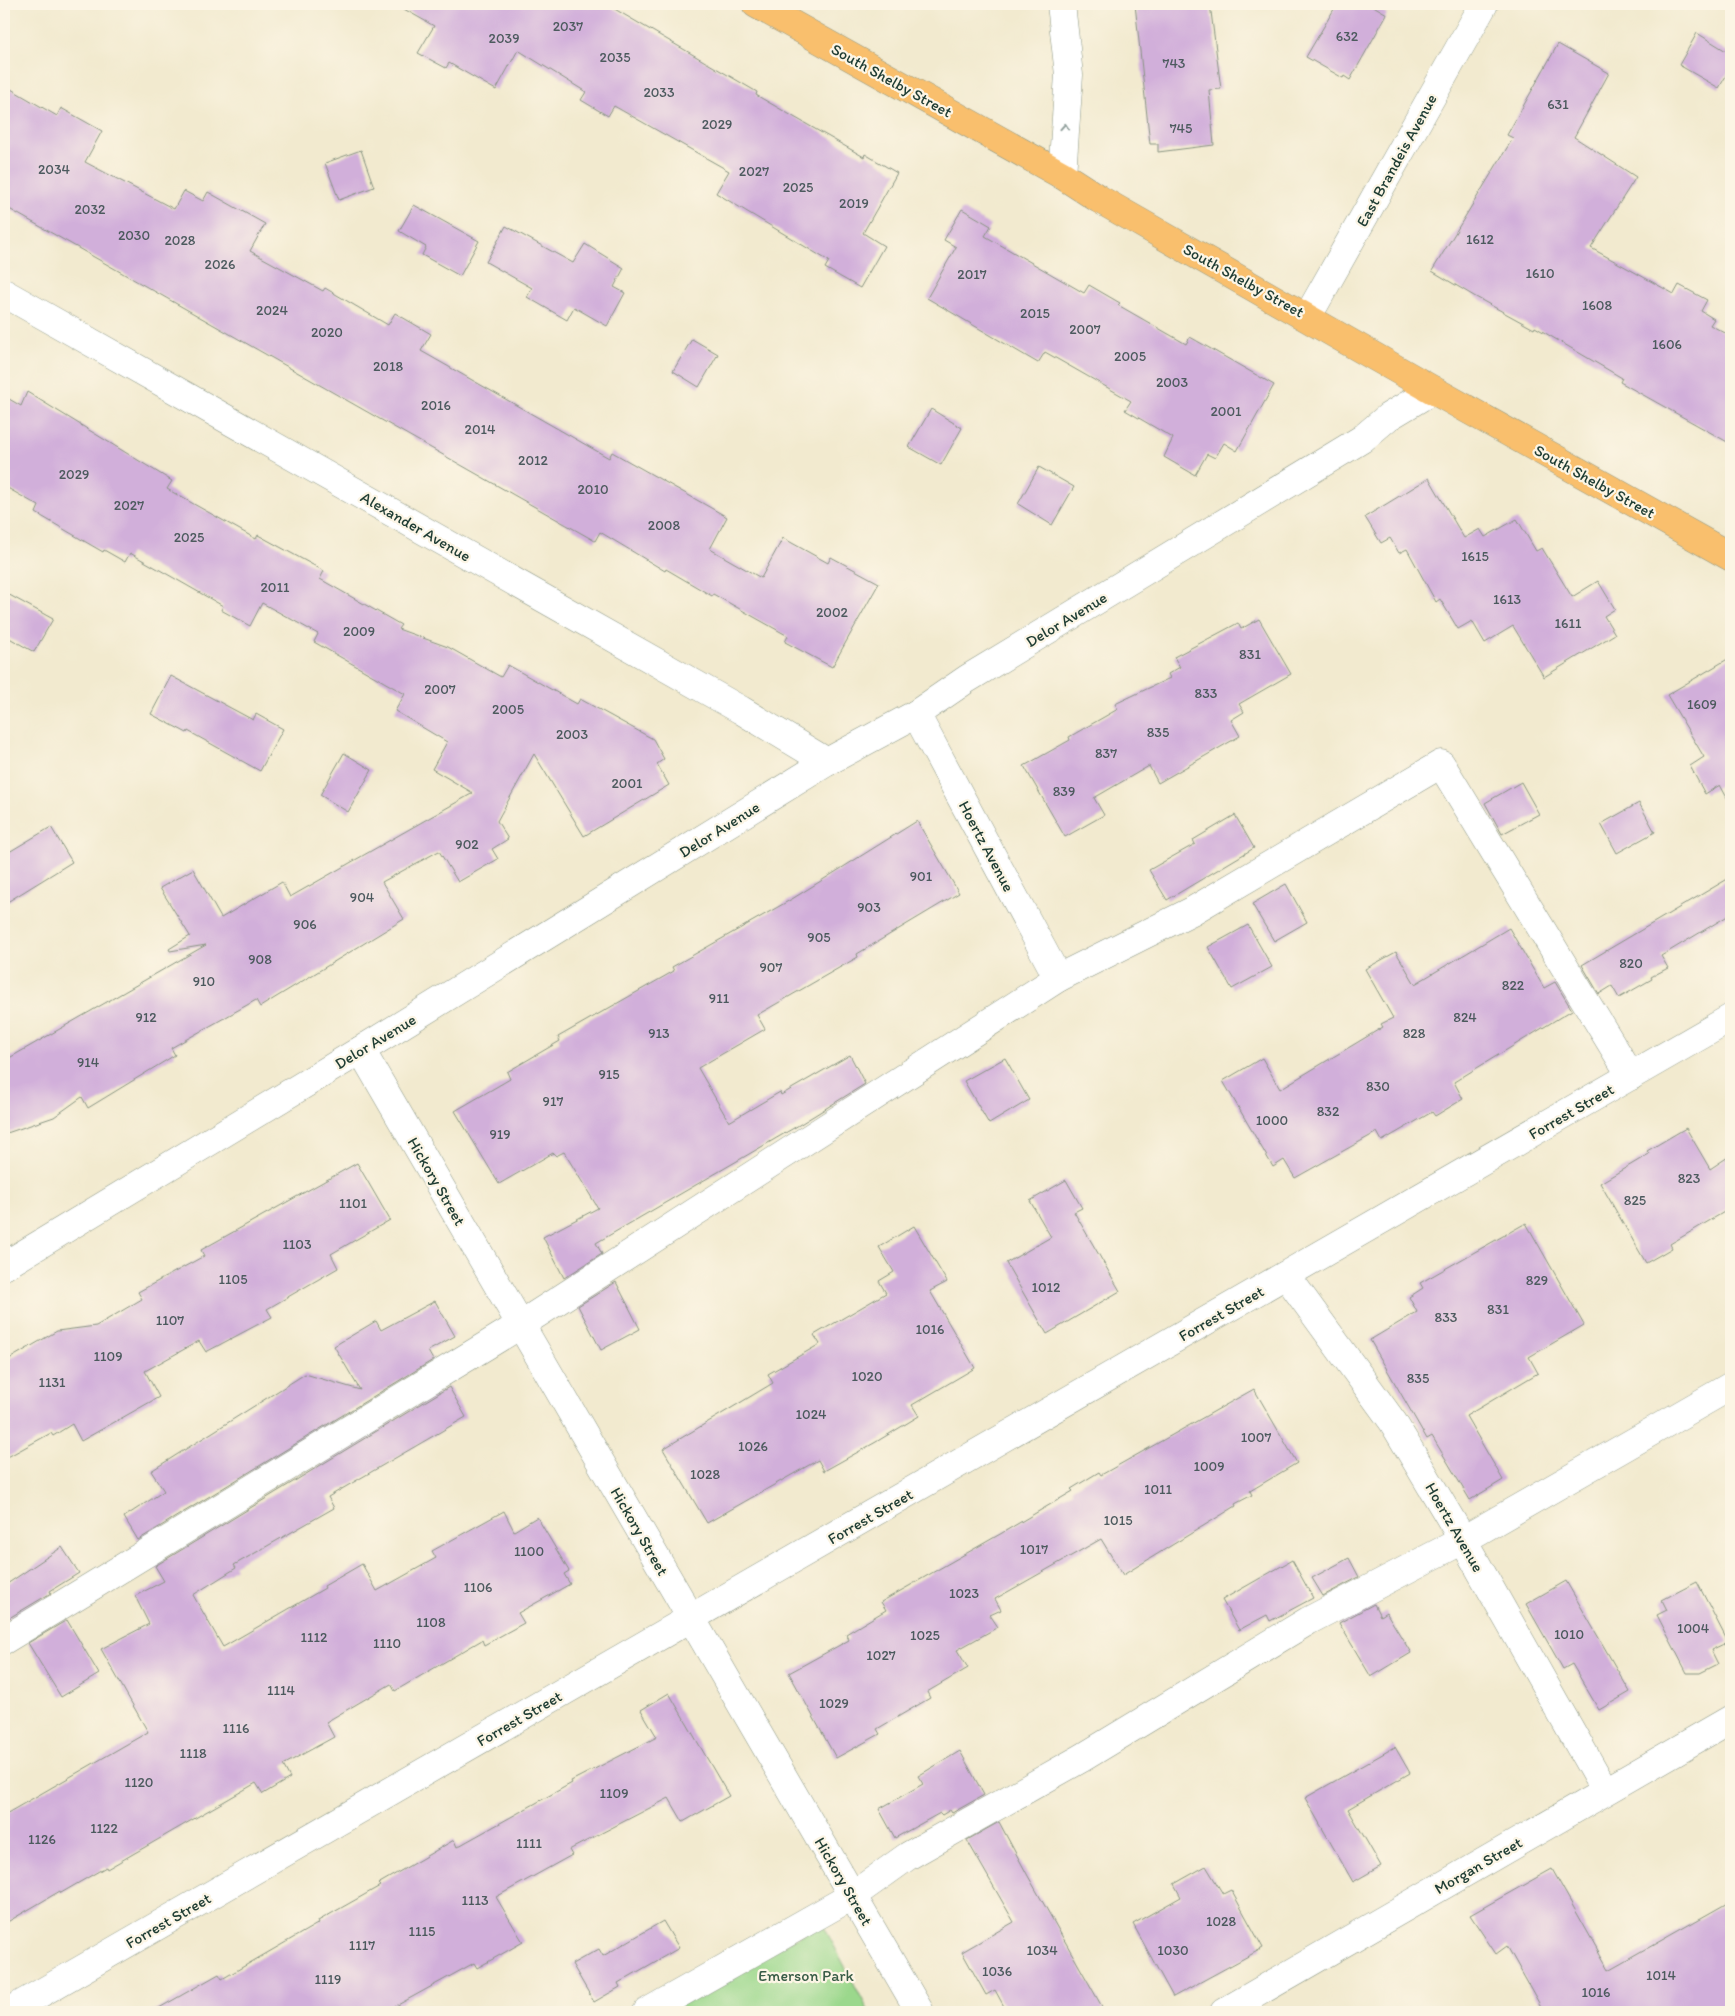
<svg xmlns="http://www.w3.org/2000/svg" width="1735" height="2016" font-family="Itim,sans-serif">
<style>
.green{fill:#9bd88c;stroke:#5d8a60}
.building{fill:#d1afda}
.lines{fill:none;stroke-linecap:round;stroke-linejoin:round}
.minor-casing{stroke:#889482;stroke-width:29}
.major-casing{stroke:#889482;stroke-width:29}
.minor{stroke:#fff;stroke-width:28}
.major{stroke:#f9bf6d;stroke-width:28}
.oneway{stroke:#8f9e9a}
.labels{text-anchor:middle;stroke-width:4.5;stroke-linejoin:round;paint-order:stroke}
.number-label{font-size:14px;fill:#4c5a5e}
.street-label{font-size:16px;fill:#1f3d34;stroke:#fcf5e5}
.park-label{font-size:16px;fill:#385c46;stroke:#fcf5e5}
</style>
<rect width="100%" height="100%" fill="#fcf5e5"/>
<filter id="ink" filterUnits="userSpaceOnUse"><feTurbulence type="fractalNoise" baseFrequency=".02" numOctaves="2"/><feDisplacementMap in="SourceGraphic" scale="10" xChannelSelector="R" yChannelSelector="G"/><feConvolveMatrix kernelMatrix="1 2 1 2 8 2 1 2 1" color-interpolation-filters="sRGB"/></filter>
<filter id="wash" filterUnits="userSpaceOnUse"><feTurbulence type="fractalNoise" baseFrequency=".0096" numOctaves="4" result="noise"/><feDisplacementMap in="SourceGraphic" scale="20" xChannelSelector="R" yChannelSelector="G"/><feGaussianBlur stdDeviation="1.12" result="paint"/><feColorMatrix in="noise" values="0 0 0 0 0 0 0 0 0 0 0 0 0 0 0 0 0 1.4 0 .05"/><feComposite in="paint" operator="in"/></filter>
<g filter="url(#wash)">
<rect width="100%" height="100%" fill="#f2eacf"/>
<path class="green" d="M 822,1923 L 869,2012 L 666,2012 Z"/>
<g id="blocks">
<g class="building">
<path d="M 395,4 L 606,4 L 757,92 L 756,95 L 794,117 L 864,157 L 865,154 L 897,173 L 863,233 L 884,246 L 860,288 L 825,268 L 829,261 L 716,193 L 729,171 L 614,106 L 608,116 L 581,100 L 586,92 L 518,50 L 496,90 L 449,63 L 446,68 L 418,53 L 434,26 Z"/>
<path d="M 1135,4 L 1210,4 L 1221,89 L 1209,90 L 1214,145 L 1158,152 L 1158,144 L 1150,144 Z"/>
<path d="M 1337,4 L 1370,4 L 1387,14 L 1350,80 L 1344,76 L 1343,78 L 1306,57 Z"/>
<path d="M 1697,33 L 1731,54 L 1731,67 L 1719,88 L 1679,65 Z"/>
<path d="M 1558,44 L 1609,73 L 1574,137 L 1636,177 L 1591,248 L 1674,294 L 1679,285 L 1707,300 L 1701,311 L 1714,319 L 1710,325 L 1731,336 L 1731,444 L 1620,382 L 1622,378 L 1535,327 L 1534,329 L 1474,296 L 1432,271 L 1513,138 L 1507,135 Z"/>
<path d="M 4,85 L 57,116 L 61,108 L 102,131 L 85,162 L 174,209 L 184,191 L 203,201 L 208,192 L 265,224 L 250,251 L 323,291 L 325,288 L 388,325 L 395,313 L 431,334 L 421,351 L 609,458 L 612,452 L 727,517 L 710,549 L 761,578 L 783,538 L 828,563 L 831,557 L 879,583 L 832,667 L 785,642 L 788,636 L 713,594 L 712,596 L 666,569 L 665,571 L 600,532 L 595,541 L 4,206 Z"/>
<path d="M 361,150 L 374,187 L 339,200 L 325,163 Z"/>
<path d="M 414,205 L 479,241 L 460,276 L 422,255 L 426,247 L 399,231 Z"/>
<path d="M 962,209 L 991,226 L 985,236 L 1084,293 L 1089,285 L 1120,303 L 1118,305 L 1186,344 L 1190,337 L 1274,385 L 1237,451 L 1224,443 L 1215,458 L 1207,454 L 1195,475 L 1164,457 L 1173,438 L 1125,410 L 1131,401 L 1045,352 L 1038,363 L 927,298 L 956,247 L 944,240 Z"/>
<path d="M 506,226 L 573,263 L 585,244 L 624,268 L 614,287 L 625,293 L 607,326 L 574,307 L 567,320 L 527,297 L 532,288 L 486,262 Z"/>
<path d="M 692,339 L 718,354 L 699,387 L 673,371 Z"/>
<path d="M 27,392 L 172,481 L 167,489 L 256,539 L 258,535 L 324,571 L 320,579 L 401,625 L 398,629 L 448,647 L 501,677 L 508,665 L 577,704 L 580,699 L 653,739 L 664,759 L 657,764 L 669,785 L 584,836 L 534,754 L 497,821 L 508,839 L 492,849 L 498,859 L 458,882 L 439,851 L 382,882 L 404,919 L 260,1007 L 256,1000 L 171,1048 L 175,1055 L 88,1108 L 82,1097 L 54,1117 L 4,1134 L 4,1061 L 206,945 L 170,951 L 169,949 L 190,936 L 160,888 L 193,869 L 221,918 L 282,882 L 290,897 L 473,793 L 432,769 L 447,742 L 395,711 L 405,694 L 314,642 L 318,634 L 262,603 L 250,626 L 221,610 L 223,606 L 130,553 L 125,562 L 104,550 L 103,552 L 36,513 L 39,506 L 4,486 L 4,396 L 21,406 Z"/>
<path d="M 931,409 L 962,428 L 941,465 L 909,447 Z"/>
<path d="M 1039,467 L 1074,487 L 1052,525 L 1018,504 Z"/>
<path d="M 1429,478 L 1464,538 L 1480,529 L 1485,537 L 1517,519 L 1536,551 L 1542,548 L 1572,597 L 1598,581 L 1615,609 L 1604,616 L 1615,634 L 1544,677 L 1513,626 L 1485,643 L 1472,621 L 1458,629 L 1440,599 L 1436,602 L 1407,549 L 1399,553 L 1390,538 L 1381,543 L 1365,517 Z"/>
<path d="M 4,592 L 53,619 L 34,652 L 4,635 Z"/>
<path d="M 1259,619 L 1291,674 L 1239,704 L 1244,712 L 1231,720 L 1240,736 L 1158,783 L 1149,766 L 1094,798 L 1104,815 L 1065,837 L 1024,766 L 1070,740 L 1069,737 L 1118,709 L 1115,704 L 1170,678 L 1168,674 L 1180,667 L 1174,657 L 1238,623 L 1241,629 Z"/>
<path d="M 1731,657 L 1731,805 L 1720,785 L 1705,794 L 1690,766 L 1704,757 L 1667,695 Z"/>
<path d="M 171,676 L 253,720 L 256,714 L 283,729 L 260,771 L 188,731 L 187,733 L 151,714 Z"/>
<path d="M 344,753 L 372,770 L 348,812 L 320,795 Z"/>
<path d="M 1521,782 L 1539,814 L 1502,834 L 1485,803 Z"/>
<path d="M 1639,803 L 1655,832 L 1617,853 L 1601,824 Z"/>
<path d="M 1235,815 L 1254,848 L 1167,900 L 1149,870 L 1195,844 L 1193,840 Z"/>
<path d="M 917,821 L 959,893 L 857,954 L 858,957 L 757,1015 L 765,1029 L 698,1068 L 729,1122 L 780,1092 L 781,1095 L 850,1055 L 865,1084 L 799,1125 L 596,1243 L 602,1254 L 564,1278 L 543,1237 L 598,1208 L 564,1152 L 556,1156 L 553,1153 L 499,1184 L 455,1111 L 510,1079 L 507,1072 L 560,1041 L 558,1037 L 674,971 L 672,967 L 792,899 Z"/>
<path d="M 51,827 L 72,862 L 4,904 L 4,855 Z"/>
<path d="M 1731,877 L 1731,914 L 1661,956 L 1668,968 L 1651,977 L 1652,979 L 1619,998 L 1612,986 L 1599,994 L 1582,965 Z"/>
<path d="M 1286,884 L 1307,922 L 1274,941 L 1252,904 Z"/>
<path d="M 1248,925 L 1272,967 L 1232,989 L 1208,947 Z"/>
<path d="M 1509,928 L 1544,988 L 1555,982 L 1572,1010 L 1454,1082 L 1463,1099 L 1435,1116 L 1432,1112 L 1382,1141 L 1377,1132 L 1295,1178 L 1284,1160 L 1273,1167 L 1223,1081 L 1262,1058 L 1280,1089 L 1383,1027 L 1381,1024 L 1393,1018 L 1365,969 L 1396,952 L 1415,984 Z"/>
<path d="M 1005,1058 L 1029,1100 L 989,1124 L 964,1081 Z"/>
<path d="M 1686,1128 L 1710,1169 L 1731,1155 L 1731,1208 L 1670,1244 L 1672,1248 L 1646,1263 L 1600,1183 L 1649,1154 L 1647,1151 Z"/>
<path d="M 357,1163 L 390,1220 L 331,1254 L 338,1268 L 267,1309 L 272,1317 L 206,1352 L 199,1341 L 145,1371 L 159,1397 L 81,1441 L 72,1424 L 53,1436 L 51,1433 L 4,1459 L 4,1362 L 57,1331 L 96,1326 L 142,1299 L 138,1292 L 204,1256 L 201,1250 Z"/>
<path d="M 1066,1180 L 1082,1208 L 1074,1212 L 1120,1291 L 1047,1334 L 1006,1263 L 1051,1237 L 1030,1201 Z"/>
<path d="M 1526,1223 L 1584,1325 L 1529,1357 L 1538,1373 L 1466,1416 L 1503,1480 L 1470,1500 L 1432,1436 L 1427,1439 L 1370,1340 L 1417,1312 L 1409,1297 L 1423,1288 L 1420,1283 Z"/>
<path d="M 914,1226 L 947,1282 L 930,1291 L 975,1368 L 912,1405 L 919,1416 L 876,1442 L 824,1471 L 818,1460 L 707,1523 L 663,1449 L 773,1383 L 768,1374 L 820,1344 L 814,1335 L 886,1293 L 879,1281 L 894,1272 L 879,1247 Z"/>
<path d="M 616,1282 L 640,1329 L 601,1350 L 578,1306 Z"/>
<path d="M 435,1301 L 455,1336 L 428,1351 L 433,1360 L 138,1540 L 124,1517 L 164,1491 L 151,1471 L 305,1374 L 360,1390 L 334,1346 L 376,1321 L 381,1330 Z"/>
<path d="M 449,1387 L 466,1417 L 328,1497 L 334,1508 L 234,1565 L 236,1568 L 193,1595 L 223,1647 L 325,1588 L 324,1586 L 362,1564 L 377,1591 L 436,1558 L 432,1551 L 504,1511 L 514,1531 L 537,1517 L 569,1571 L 564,1574 L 570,1584 L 518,1613 L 524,1623 L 484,1645 L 482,1640 L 395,1691 L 391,1684 L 326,1722 L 334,1737 L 283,1765 L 290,1778 L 263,1794 L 256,1783 L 107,1869 L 106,1867 L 61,1893 L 60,1891 L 4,1924 L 4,1815 L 148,1732 L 101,1649 L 149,1624 L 135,1596 L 164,1581 L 155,1566 Z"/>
<path d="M 1254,1389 L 1297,1463 L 1250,1491 L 1252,1495 L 1235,1504 L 1236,1506 L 1123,1575 L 1101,1539 L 995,1599 L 1001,1610 L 990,1615 L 998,1627 L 957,1650 L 968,1668 L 927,1692 L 930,1698 L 877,1729 L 880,1734 L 836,1758 L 789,1673 L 849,1640 L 846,1634 L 886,1610 L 881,1602 L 1002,1533 L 1073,1491 L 1071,1489 L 1099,1472 L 1101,1475 Z"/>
<path d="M 62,1547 L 79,1573 L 50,1591 L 51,1593 L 4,1621 L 4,1586 Z"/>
<path d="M 1349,1558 L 1359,1577 L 1323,1596 L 1312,1578 Z"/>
<path d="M 1292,1560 L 1313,1598 L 1270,1621 L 1267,1615 L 1239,1630 L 1222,1600 Z"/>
<path d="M 1566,1581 L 1630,1692 L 1599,1710 L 1572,1664 L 1563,1669 L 1526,1604 Z"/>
<path d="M 1697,1582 L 1728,1642 L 1711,1650 L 1718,1664 L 1700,1673 L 1687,1673 L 1657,1615 L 1667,1610 L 1662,1600 Z"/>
<path d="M 1374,1604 L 1380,1616 L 1386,1612 L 1411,1653 L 1371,1677 L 1339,1623 Z"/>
<path d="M 67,1620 L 99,1674 L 61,1697 L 28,1643 Z"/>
<path d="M 669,1693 L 729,1796 L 683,1822 L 669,1798 L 569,1850 L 572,1855 L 496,1897 L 523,1942 L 477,1968 L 474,1963 L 385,2012 L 152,2012 L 219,1974 L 222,1979 L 319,1923 L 318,1921 L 380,1886 L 378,1884 L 454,1840 L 457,1847 L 572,1783 L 571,1781 L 657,1737 L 641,1710 Z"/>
<path d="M 1395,1747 L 1410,1773 L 1348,1809 L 1381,1866 L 1353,1882 L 1305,1798 Z"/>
<path d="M 960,1751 L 984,1795 L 952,1813 L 950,1810 L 942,1815 L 940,1813 L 895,1838 L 879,1809 L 923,1784 L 918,1776 Z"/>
<path d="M 999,1822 L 1028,1876 L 1105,2012 L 1007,2012 L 995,1990 L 986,1995 L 962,1952 L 1014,1922 L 967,1840 Z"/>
<path d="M 1206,1866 L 1223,1894 L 1231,1890 L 1263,1948 L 1173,1997 L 1133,1924 L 1181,1897 L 1174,1884 Z"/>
<path d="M 1552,1869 L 1609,1970 L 1731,1901 L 1731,2012 L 1544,2012 L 1507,1946 L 1496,1954 L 1470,1915 Z"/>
<path d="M 663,1921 L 679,1948 L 618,1983 L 620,1987 L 594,2002 L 572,1964 L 599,1949 L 603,1956 Z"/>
</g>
</g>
</g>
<g filter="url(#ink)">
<use href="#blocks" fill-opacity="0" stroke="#889482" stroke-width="1"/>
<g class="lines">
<defs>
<g id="minor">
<path d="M 1061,4 L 1069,75 L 1062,175"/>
<path d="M 4,293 L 741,710 L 827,762"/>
<path d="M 1308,316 L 1484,4"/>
<path d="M 916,714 L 1058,978"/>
<path d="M 361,1050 L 920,2012"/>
<path d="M 4,1266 L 361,1050 L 827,762 L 916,714 L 967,679 L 1362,439 L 1388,417 L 1433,390"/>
<path d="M 1286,1275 L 1393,1422 L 1463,1540 L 1605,1791"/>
<path d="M 4,1640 L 520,1325 L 1058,978 L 1192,911 L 1441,764 L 1631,1076"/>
<path d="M 8,2012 L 1731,1018"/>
<path d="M 647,2012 L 852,1896 L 908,1856 L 1082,1758 L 1308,1621 L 1463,1540 L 1731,1386"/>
<path d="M 1224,2012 L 1731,1719"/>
</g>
<path id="major" d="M 756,4 L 1062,175 L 1099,199 L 1433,390 L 1731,557"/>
</defs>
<use href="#minor" class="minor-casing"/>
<use href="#major" class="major-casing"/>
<use href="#minor" class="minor"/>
<use href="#major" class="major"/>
</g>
<defs><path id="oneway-chevron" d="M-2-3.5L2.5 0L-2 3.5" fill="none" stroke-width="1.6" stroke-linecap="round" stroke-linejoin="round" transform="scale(1.25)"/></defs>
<use class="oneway" href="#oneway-chevron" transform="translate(1065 127) rotate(-86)"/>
</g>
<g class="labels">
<g class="number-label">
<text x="568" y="31">2037</text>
<text x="1347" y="41">632</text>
<text x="504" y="43">2039</text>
<text x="615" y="62">2035</text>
<text x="1174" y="68">743</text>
<text x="659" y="97">2033</text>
<text x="1558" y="109">631</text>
<text x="717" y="129">2029</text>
<text x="1181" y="133">745</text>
<text x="54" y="174">2034</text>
<text x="754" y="176">2027</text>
<text x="798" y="192">2025</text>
<text x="854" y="208">2019</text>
<text x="90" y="214">2032</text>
<text x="134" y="240">2030</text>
<text x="1480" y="244">1612</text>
<text x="180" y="245">2028</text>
<text x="220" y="269">2026</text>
<text x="1540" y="278">1610</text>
<text x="972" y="279">2017</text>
<text x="1597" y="310">1608</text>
<text x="272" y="315">2024</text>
<text x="1035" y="318">2015</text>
<text x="1085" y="334">2007</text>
<text x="327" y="337">2020</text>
<text x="1667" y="349">1606</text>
<text x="1130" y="361">2005</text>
<text x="388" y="371">2018</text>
<text x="1172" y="387">2003</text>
<text x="436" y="410">2016</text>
<text x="1226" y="416">2001</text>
<text x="480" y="434">2014</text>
<text x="533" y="465">2012</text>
<text x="74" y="479">2029</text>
<text x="593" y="494">2010</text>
<text x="129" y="510">2027</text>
<text x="664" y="530">2008</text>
<text x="189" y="542">2025</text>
<text x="1475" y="561">1615</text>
<text x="275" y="592">2011</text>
<text x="1507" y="604">1613</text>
<text x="832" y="617">2002</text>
<text x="1568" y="628">1611</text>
<text x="359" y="636">2009</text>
<text x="1250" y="659">831</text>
<text x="440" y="694">2007</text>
<text x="1206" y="698">833</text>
<text x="1702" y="709">1609</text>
<text x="508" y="714">2005</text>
<text x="1158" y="737">835</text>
<text x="572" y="739">2003</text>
<text x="1106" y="758">837</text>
<text x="627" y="788">2001</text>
<text x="1064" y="796">839</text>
<text x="467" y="849">902</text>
<text x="921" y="881">901</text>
<text x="362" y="902">904</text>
<text x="869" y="912">903</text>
<text x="305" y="929">906</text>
<text x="819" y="942">905</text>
<text x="260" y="964">908</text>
<text x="1631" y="968">820</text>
<text x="771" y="972">907</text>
<text x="204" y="986">910</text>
<text x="1513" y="990">822</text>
<text x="719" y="1003">911</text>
<text x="146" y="1022">912</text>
<text x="1465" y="1022">824</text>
<text x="659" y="1038">913</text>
<text x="1414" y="1038">828</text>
<text x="88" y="1067">914</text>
<text x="609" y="1079">915</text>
<text x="1378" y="1091">830</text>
<text x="553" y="1106">917</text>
<text x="1328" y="1116">832</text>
<text x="1272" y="1125">1000</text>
<text x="500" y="1139">919</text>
<text x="1689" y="1183">823</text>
<text x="1635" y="1205">825</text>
<text x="353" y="1208">1101</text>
<text x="297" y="1249">1103</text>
<text x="233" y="1284">1105</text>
<text x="1537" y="1285">829</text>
<text x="1046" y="1292">1012</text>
<text x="1498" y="1314">831</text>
<text x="1446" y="1322">833</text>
<text x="170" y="1325">1107</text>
<text x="930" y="1334">1016</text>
<text x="108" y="1361">1109</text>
<text x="867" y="1381">1020</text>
<text x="1418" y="1383">835</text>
<text x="52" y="1387">1131</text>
<text x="811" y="1419">1024</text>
<text x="1256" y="1442">1007</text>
<text x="753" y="1451">1026</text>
<text x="1209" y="1471">1009</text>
<text x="705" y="1479">1028</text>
<text x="1158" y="1494">1011</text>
<text x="1118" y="1525">1015</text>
<text x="1034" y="1554">1017</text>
<text x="529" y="1556">1100</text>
<text x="478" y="1592">1106</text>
<text x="964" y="1598">1023</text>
<text x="431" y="1627">1108</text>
<text x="1693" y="1633">1004</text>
<text x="1569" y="1639">1010</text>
<text x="925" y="1640">1025</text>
<text x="314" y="1642">1112</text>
<text x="387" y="1648">1110</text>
<text x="881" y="1660">1027</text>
<text x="281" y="1695">1114</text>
<text x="834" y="1708">1029</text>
<text x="236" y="1733">1116</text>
<text x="193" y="1758">1118</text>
<text x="139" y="1787">1120</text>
<text x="614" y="1798">1109</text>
<text x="104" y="1833">1122</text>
<text x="42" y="1844">1126</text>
<text x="529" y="1848">1111</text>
<text x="475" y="1905">1113</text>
<text x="1221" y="1926">1028</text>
<text x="422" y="1936">1115</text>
<text x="362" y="1950">1117</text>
<text x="1042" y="1955">1034</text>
<text x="1173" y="1955">1030</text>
<text x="997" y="1976">1036</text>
<text x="1661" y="1980">1014</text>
<text x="328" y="1984">1119</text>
<text x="1596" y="1997">1016</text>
</g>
<g class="street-label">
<text transform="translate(892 80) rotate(29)" y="6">South Shelby Street</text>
<text transform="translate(1396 160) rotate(-61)" y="6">East Brandeis Avenue</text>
<text transform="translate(1244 280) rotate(29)" y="6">South Shelby Street</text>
<text transform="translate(1595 481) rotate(29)" y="6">South Shelby Street</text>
<text transform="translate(416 526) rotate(30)" y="6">Alexander Avenue</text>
<text transform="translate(1066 619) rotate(-31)" y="6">Delor Avenue</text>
<text transform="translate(719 829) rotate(-32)" y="6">Delor Avenue</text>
<text transform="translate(987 846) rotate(62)" y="6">Hoertz Avenue</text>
<text transform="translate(375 1041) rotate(-31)" y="6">Delor Avenue</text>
<text transform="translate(1571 1111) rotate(-30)" y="6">Forrest Street</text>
<text transform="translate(437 1181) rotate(60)" y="6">Hickory Street</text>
<text transform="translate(1221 1313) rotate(-30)" y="6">Forrest Street</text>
<text transform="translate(870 1516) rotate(-30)" y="6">Forrest Street</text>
<text transform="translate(1455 1527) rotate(60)" y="6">Hoertz Avenue</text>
<text transform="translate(640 1531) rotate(60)" y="6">Hickory Street</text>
<text transform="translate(519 1718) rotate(-30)" y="6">Forrest Street</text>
<text transform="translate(1478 1865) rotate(-30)" y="6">Morgan Street</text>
<text transform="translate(844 1881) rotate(60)" y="6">Hickory Street</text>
<text transform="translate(168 1920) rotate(-30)" y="6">Forrest Street</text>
</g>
<g class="park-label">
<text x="806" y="1981">Emerson Park</text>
</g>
</g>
<rect width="1735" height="2016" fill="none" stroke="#fcf5e5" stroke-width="20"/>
</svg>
